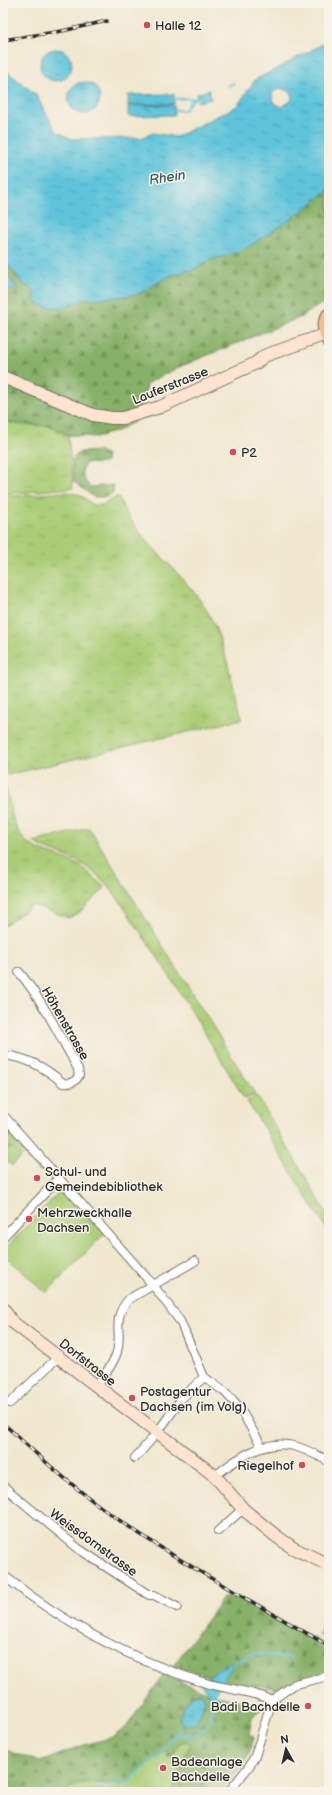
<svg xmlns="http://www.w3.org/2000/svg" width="332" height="1795" font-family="'Balsamiq Sans',sans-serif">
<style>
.grass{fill:url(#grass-tufts);stroke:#6a7c51}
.forest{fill:url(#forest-firs);stroke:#596e4a}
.park{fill:url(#park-crowns);stroke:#6a7c51}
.pitch{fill:#aace77;stroke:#6a7c51}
.water{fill:url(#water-ripples);stroke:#447883;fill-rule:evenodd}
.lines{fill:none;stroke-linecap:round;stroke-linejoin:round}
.stream{stroke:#5ec4db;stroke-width:2}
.street-casing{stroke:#706d64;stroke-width:10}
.secondary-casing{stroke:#706d64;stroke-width:14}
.highway-casing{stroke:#706d64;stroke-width:17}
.street{stroke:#fff;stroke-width:8}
.secondary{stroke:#fde4d1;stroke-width:12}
.highway{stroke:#fbbb8d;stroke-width:15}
.rail-casing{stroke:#2b2b2b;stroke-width:3.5}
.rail{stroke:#f7f3e8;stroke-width:2;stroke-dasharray:6;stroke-linecap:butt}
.poi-dot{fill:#d1495b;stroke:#f7f3e8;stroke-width:1.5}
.labels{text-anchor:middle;stroke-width:3;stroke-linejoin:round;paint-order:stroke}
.poi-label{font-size:13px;fill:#2b2b2b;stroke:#f7f3e8;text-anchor:start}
.street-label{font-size:13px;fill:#2b2b2b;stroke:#f7f3e8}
.water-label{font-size:14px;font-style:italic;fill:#3a5960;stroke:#f7f3e8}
</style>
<defs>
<pattern id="grass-tufts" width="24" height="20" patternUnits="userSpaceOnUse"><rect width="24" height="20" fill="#aace77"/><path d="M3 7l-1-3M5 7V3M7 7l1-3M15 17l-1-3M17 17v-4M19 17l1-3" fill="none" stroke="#92b167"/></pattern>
<pattern id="forest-firs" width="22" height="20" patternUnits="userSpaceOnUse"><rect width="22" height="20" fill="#87b168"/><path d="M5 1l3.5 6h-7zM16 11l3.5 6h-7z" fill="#6f9056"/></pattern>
<pattern id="park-crowns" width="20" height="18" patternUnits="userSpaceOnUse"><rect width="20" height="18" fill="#aace77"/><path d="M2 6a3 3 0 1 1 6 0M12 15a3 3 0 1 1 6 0" fill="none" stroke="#92b167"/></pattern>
<pattern id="water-ripples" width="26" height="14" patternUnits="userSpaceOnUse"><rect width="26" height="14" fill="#5ec4db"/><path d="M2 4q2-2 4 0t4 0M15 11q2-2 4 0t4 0" fill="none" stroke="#4e9fb2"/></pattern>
</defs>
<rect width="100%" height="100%" fill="#f7f3e8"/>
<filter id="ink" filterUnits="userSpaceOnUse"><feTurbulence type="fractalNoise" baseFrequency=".025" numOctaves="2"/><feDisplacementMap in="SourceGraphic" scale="8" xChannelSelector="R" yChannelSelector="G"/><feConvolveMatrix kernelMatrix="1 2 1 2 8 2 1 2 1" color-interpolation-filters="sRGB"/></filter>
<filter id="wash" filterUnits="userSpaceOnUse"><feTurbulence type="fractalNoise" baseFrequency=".012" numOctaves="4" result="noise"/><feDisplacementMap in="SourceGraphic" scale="16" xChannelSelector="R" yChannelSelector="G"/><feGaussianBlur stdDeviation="0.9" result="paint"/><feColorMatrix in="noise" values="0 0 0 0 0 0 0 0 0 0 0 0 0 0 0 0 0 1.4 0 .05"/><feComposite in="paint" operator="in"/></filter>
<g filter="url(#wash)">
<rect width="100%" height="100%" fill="#f1e7cf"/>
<g class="grass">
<path d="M 3,421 L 18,424 L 49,426 L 68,435 L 73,488 L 3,494 Z"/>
<path d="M 68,492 L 80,495 L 93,505 L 103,505 L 118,496 C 136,541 181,569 206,609 C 225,641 232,684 242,719 L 7,775 L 3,759 L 3,497 Z"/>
<path d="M 3,774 C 8,794 10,817 20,834 C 31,852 56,853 74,863 C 86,869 95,878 105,888 L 80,912 L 69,918 L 33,905 L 3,926 Z"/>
<path d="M 89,828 L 255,1094 L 244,1098 C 210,1042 177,985 139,930 C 125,910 112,886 92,871 C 74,856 52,853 33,842 Z"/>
<path d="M 257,1096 L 329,1217 L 329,1233 L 247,1101 Z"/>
</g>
<g class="forest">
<path d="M 329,190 L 329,299 L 301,317 L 179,367 L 148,383 L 134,422 L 115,432 L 96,437 L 68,435 L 49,426 L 18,424 L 3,421 L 3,288 L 19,291 L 6,274 L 3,274 L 3,259 L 25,286 L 32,288 L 35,294 L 62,307 L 84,299 L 110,298 L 139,294 L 169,276 L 195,269 L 210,260 L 229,255 Z"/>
<path d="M 99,451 L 107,455 L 106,462 C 101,465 92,463 85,463 C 80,473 83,479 90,487 L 114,485 L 113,492 L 108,497 L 94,497 L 74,482 L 72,459 L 80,452 Z"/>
<path d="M 238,1597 L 329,1647 L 329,1676 L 286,1690 L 226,1681 L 173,1666 L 223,1598 Z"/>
<path d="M 329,1609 L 329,1641 L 319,1635 Z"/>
<path d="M 164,1674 L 212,1695 L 258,1704 L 261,1709 L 252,1717 L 249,1734 L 254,1737 C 251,1749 248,1759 240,1770 C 234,1777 226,1783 222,1792 L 173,1792 L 184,1756 L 190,1745 L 185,1742 L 176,1748 L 173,1755 L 169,1758 L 164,1751 L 158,1760 L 141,1771 L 128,1784 C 110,1785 81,1776 67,1792 L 3,1792 L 3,1749 L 40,1762 L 84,1745 L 113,1737 L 127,1726 Z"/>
</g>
<path class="park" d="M 12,1146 L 22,1156 L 12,1166 L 8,1162 L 3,1168 L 3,1155 Z"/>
<g class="pitch">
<path d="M 3,1129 L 43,1168 L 40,1171 L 13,1144 L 3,1154 Z"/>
<path d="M 64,1187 L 105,1233 L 46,1293 L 3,1254 L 3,1251 Z"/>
<path d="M 185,1742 L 191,1744 L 184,1756 L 173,1792 L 67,1792 C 78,1774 111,1788 127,1784 C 132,1782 132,1779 135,1775 C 143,1766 155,1764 164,1751 L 169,1758 L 173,1755 L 180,1743 Z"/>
</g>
<g class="water">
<path d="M 329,41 L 329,190 L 297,215 L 250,246 L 229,255 L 210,260 L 195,269 L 169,276 L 139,294 L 110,298 L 84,299 L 62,307 L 46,307 L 35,302 L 35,294 L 32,288 L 25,286 L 3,259 L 3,68 L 36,95 L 56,131 L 72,139 L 141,138 L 153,133 L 176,137 L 237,106 L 255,80 ZM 280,88 L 291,92 L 292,100 L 282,107 L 274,103 L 272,93 Z"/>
<circle cx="56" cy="65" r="16"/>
<circle cx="84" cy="98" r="16"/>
<path d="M 209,90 L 211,99 L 198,102 L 196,94 Z"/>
<path d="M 174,94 L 174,104 L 128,105 L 128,95 Z"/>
<path d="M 174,105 L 174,115 L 128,116 L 128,106 Z"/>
<path d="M 3,274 L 6,274 L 19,291 L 3,288 Z"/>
<path d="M 231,1663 L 232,1667 L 215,1693 L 211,1697 L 201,1684 L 215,1671 Z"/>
<path d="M 201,1693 L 205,1700 L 197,1723 L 187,1724 L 180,1722 C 179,1711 190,1693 201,1693 Z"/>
</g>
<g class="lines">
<g class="stream">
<path d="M 228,86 L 234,83"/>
<path d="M 174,99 L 197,98"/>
<path d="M 174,110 L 185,110 L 191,101 L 195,99"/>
<path d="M 231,1665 L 254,1653 L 291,1658"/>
<path d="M 177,1735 L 181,1723"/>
<path d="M 91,1792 L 112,1784 L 130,1782 C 136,1772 145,1768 154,1760 C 163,1753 168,1744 174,1735 L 197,1735 L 209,1723 L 215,1693"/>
</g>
</g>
</g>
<g filter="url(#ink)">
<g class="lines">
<defs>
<g id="street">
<path d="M 3,1055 C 26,1057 46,1068 63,1083 C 71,1084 76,1082 79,1075 L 78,1069 C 60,1036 43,1001 19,972"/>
<path d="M 3,1115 L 153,1285 L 180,1321 L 204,1377 L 225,1392 L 239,1407 L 262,1447"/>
<path d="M 3,1237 L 59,1178"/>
<path d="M 96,1387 C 103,1377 112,1366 116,1355 C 124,1333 110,1320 129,1299 L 195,1261"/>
<path d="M 10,1403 L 58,1357"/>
<path d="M 135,1458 L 157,1433 L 182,1398 L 204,1377"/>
<path d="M 215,1476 C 237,1458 265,1439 294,1446 C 306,1449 318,1456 329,1461"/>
<path d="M 3,1486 L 79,1549 L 149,1595 L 154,1595 L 177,1607"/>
<path d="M 218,1531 L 243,1509"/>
<path d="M 3,1575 C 62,1622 127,1658 199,1681 C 223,1689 249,1690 272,1700"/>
<path d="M 272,1700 L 295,1684 L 329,1676"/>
<path d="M 229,1792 L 250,1765 L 255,1756 L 272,1700"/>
</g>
<g id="secondary">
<path d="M 3,377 L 93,415 L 112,418 L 123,418 L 160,407 L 256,363 L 264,356 L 329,333"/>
<path d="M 3,1308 L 11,1321 L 215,1476 L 243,1509 L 276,1536 L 293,1548 L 329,1565"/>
</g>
<path id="highway" d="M 329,340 L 325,325 L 329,316"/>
</defs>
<use href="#street" class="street-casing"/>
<use href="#secondary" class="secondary-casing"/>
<use href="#highway" class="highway-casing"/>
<use href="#street" class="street"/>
<use href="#secondary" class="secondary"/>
<use href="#highway" class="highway"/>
<defs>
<g id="rail">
<path d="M 3,40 L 62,31 L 107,21"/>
<path d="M 3,1423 C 39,1457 78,1492 119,1520 C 186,1566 258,1605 329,1646"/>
</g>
</defs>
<use href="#rail" class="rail-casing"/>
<use href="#rail" class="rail"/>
</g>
</g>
<g class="poi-dot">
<circle cx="147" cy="25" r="4"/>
<circle cx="233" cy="452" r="4"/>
<circle cx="37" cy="1178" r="4"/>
<circle cx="29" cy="1219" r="4"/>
<circle cx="132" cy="1398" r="4"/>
<circle cx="302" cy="1465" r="4"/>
<circle cx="308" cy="1706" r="4"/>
<circle cx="163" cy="1768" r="4"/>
</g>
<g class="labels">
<g class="poi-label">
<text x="155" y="30">Halle 12</text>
<text x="241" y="457">P2</text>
<text x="45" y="1176">Schul- und<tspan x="45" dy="15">Gemeindebibliothek</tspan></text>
<text x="37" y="1217">Mehrzweckhalle<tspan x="37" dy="15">Dachsen</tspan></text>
<text x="140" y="1396">Postagentur<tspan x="140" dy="15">Dachsen (im Volg)</tspan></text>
<text x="294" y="1470" text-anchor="end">Riegelhof</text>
<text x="300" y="1711" text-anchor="end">Badi Bachdelle</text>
<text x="171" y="1766">Badeanlage<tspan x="171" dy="15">Bachdelle</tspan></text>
</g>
<g class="street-label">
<text transform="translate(170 385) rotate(-22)" y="5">Lauferstrasse</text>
<text transform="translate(66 1023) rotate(60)" y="5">Höhenstrasse</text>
<text transform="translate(88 1362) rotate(38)" y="5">Dorfstrasse</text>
<text transform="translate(94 1542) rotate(36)" y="5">Weissdornstrasse</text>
</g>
<g class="water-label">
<text transform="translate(167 177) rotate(-9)" y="5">Rhein</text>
</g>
</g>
<rect width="332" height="1795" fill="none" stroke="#f7f3e8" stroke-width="16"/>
<g transform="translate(286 1749) rotate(352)" stroke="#f7f3e8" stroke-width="3" paint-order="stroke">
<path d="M0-3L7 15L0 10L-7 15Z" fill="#2b2b2b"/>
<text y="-6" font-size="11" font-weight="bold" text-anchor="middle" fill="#2b2b2b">N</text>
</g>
</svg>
